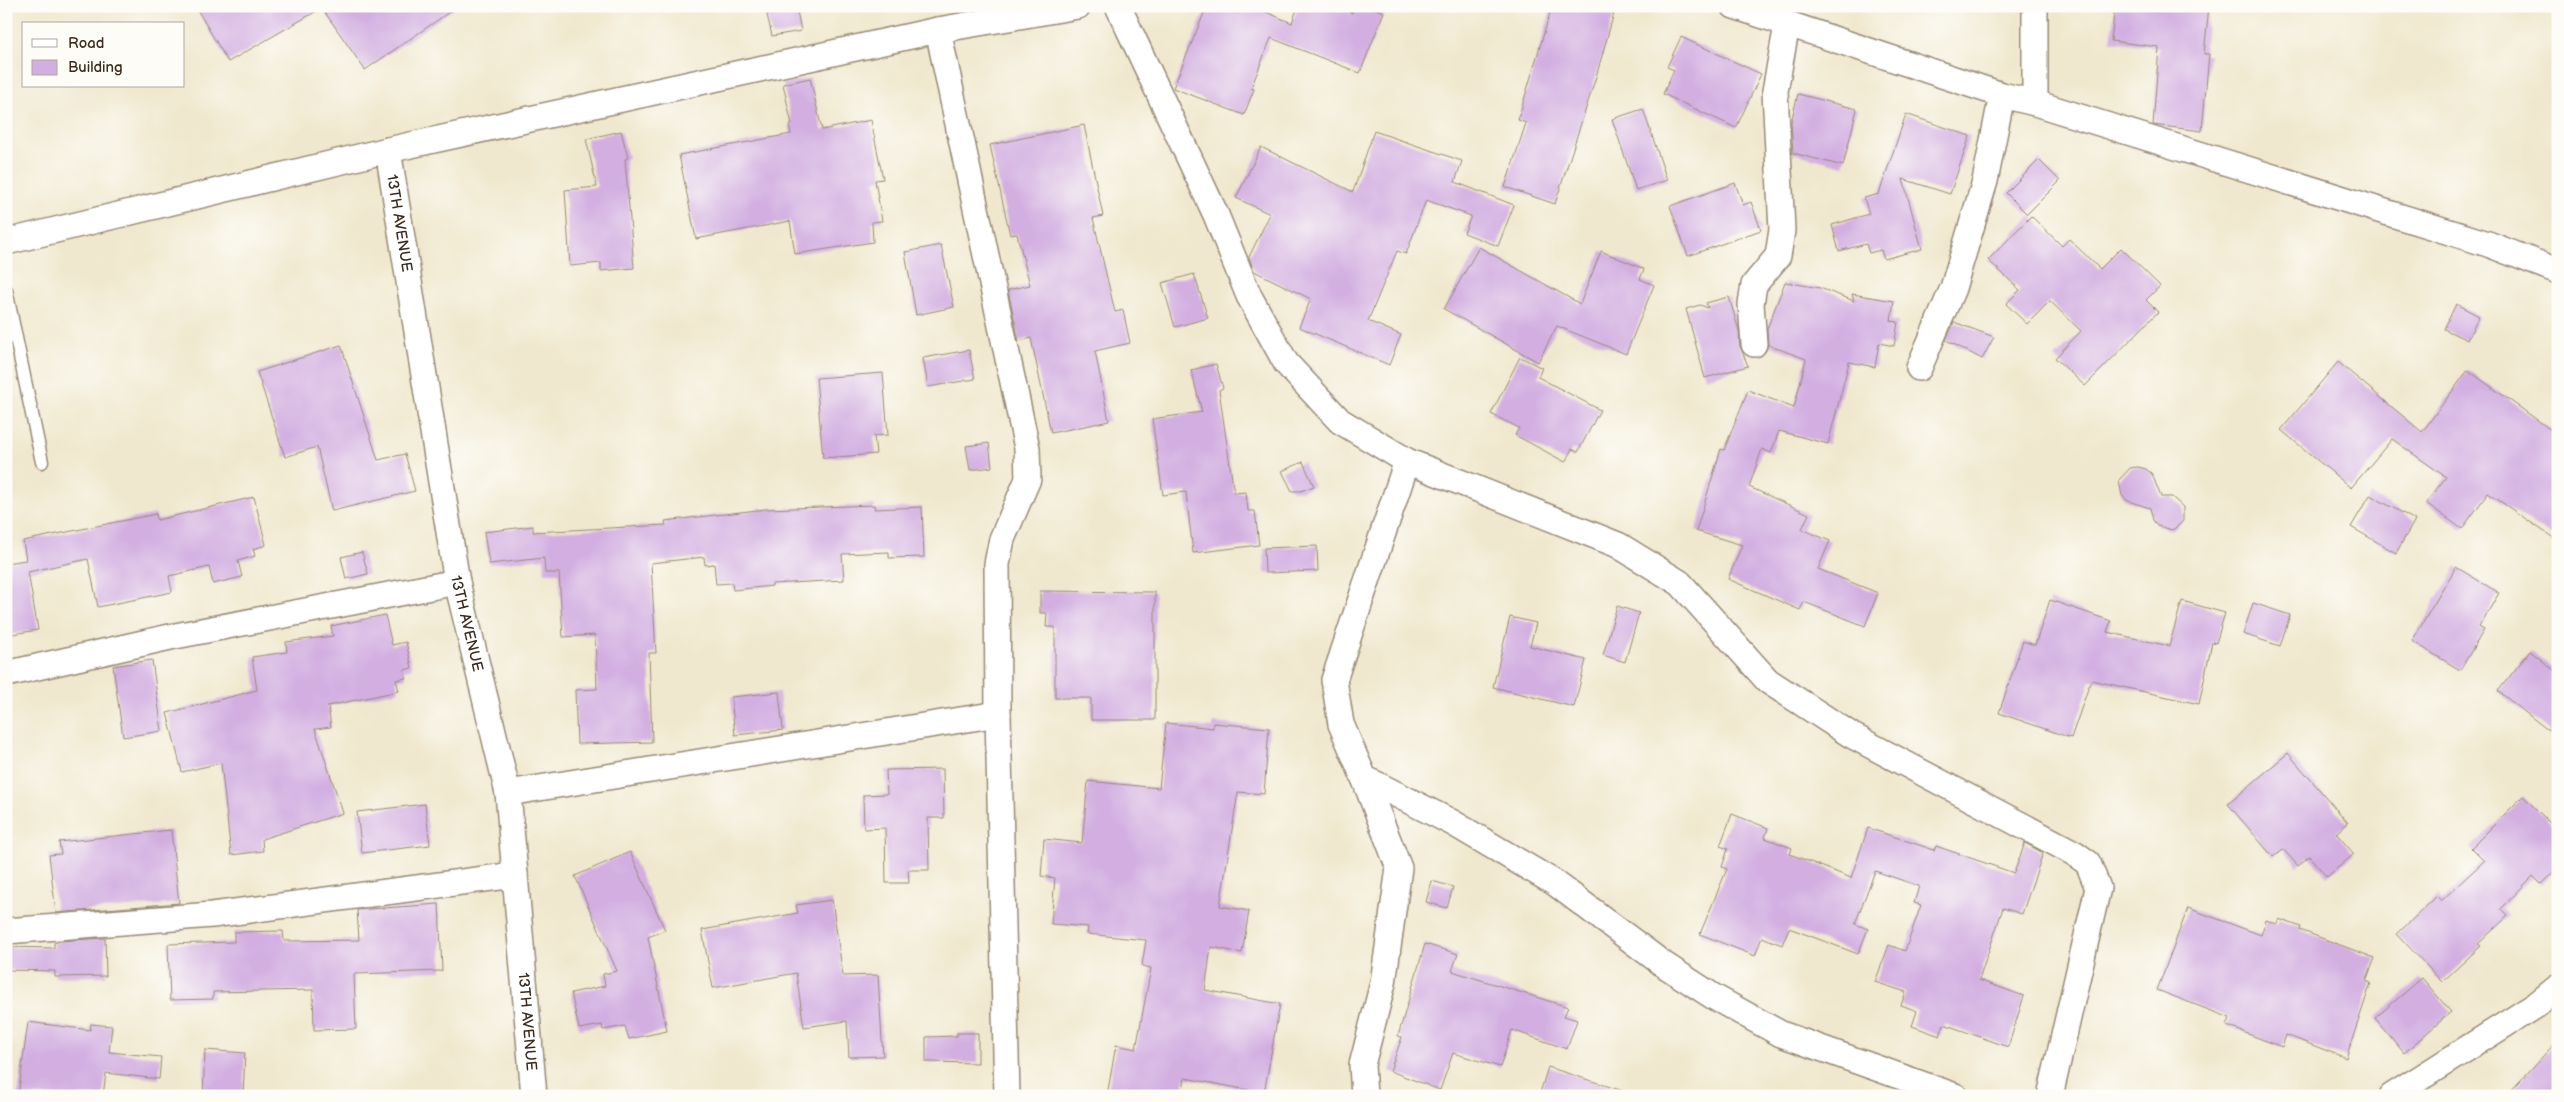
<svg xmlns="http://www.w3.org/2000/svg" width="2564" height="1102" font-family="'Balsamiq Sans',sans-serif">
<style>
.building{fill:#d2aee1}
.lines{fill:none;stroke-linecap:round;stroke-linejoin:round}
.lane-casing{stroke:#968976;stroke-width:15}
.street-casing{stroke:#968976;stroke-width:28}
.lane{stroke:#fff;stroke-width:12}
.street{stroke:#fff;stroke-width:25}
.labels{text-anchor:middle;stroke-width:4;stroke-linejoin:round;paint-order:stroke}
.street-label{font-size:15px;fill:#3b2a1e;stroke:#fdfcf7}
</style>
<rect width="100%" height="100%" fill="#fdfcf7"/>
<filter id="ink" filterUnits="userSpaceOnUse"><feTurbulence type="fractalNoise" baseFrequency=".02" numOctaves="2"/><feDisplacementMap in="SourceGraphic" scale="10" xChannelSelector="R" yChannelSelector="G"/><feConvolveMatrix kernelMatrix="1 2 1 2 8 2 1 2 1" color-interpolation-filters="sRGB"/></filter>
<filter id="wash" filterUnits="userSpaceOnUse"><feTurbulence type="fractalNoise" baseFrequency=".0096" numOctaves="4" result="noise"/><feDisplacementMap in="SourceGraphic" scale="20" xChannelSelector="R" yChannelSelector="G"/><feGaussianBlur stdDeviation="1.12" result="paint"/><feColorMatrix in="noise" values="0 0 0 0 0 0 0 0 0 0 0 0 0 0 0 0 0 1.4 0 .05"/><feComposite in="paint" operator="in"/></filter>
<g filter="url(#wash)">
<rect width="100%" height="100%" fill="#f0e8ce"/>
<g id="blocks">
<g class="building">
<path d="M 195,6 L 458,6 L 365,70 L 322,8 L 228,62 Z"/>
<path d="M 765,6 L 796,6 L 801,31 L 772,36 Z"/>
<path d="M 1207,6 L 1252,6 L 1292,23 L 1298,6 L 1334,6 L 1352,13 L 1355,6 L 1369,6 L 1384,12 L 1360,73 L 1271,38 L 1251,88 L 1254,89 L 1244,115 L 1173,88 Z"/>
<path d="M 1552,6 L 1616,6 L 1596,77 L 1555,204 L 1505,187 L 1526,123 L 1518,120 Z"/>
<path d="M 2115,6 L 2209,6 L 2204,54 L 2209,54 L 2202,131 L 2153,125 L 2159,47 L 2111,41 Z"/>
<path d="M 1681,37 L 1761,74 L 1736,128 L 1663,94 L 1674,70 L 1667,67 Z"/>
<path d="M 810,78 L 822,130 L 871,120 L 883,179 L 875,180 L 882,221 L 872,222 L 873,242 L 795,254 L 790,221 L 696,239 L 679,155 L 791,134 L 789,125 L 792,125 L 783,84 Z"/>
<path d="M 1798,94 L 1857,109 L 1843,166 L 1793,153 L 1791,122 Z"/>
<path d="M 1643,109 L 1667,180 L 1636,190 L 1612,119 Z"/>
<path d="M 1906,114 L 1970,136 L 1950,194 L 1903,179 L 1922,249 L 1884,259 L 1881,250 L 1869,253 L 1866,244 L 1839,251 L 1832,225 L 1869,214 L 1864,198 L 1879,194 Z"/>
<path d="M 1084,125 L 1103,216 L 1093,218 L 1115,312 L 1123,310 L 1130,343 L 1095,351 L 1109,421 L 1051,433 L 1031,338 L 1019,341 L 1008,290 L 1030,285 L 1017,234 L 1010,235 L 990,145 Z"/>
<path d="M 621,131 L 628,158 L 625,159 L 634,268 L 601,271 L 601,263 L 570,266 L 565,190 L 597,187 L 586,139 Z"/>
<path d="M 1374,131 L 1462,161 L 1455,182 L 1514,205 L 1498,246 L 1464,233 L 1471,216 L 1426,200 L 1406,254 L 1397,251 L 1368,321 L 1401,335 L 1389,365 L 1299,327 L 1311,299 L 1254,271 L 1249,257 L 1270,214 L 1236,198 L 1261,147 L 1353,192 Z"/>
<path d="M 2039,160 L 2060,181 L 2027,214 L 2006,193 Z"/>
<path d="M 1735,183 L 1743,205 L 1751,202 L 1761,230 L 1688,256 L 1670,206 Z"/>
<path d="M 2031,216 L 2062,246 L 2069,239 L 2100,269 L 2121,248 L 2160,286 L 2146,300 L 2158,312 L 2085,386 L 2055,358 L 2081,331 L 2050,301 L 2027,324 L 2006,304 L 2020,290 L 1988,260 Z"/>
<path d="M 941,245 L 954,307 L 916,315 L 905,252 Z"/>
<path d="M 1479,247 L 1580,304 L 1601,251 L 1644,269 L 1640,279 L 1654,285 L 1626,354 L 1557,326 L 1538,362 L 1444,309 Z"/>
<path d="M 1194,274 L 1208,318 L 1175,327 L 1162,283 Z"/>
<path d="M 1785,282 L 1820,288 L 1854,301 L 1852,294 L 1894,301 L 1891,321 L 1898,322 L 1894,346 L 1879,343 L 1875,367 L 1849,362 L 1828,444 L 1779,431 L 1771,453 L 1762,449 L 1749,487 L 1809,514 L 1802,529 L 1830,541 L 1818,569 L 1878,593 L 1865,626 L 1804,602 L 1800,610 L 1728,579 L 1742,545 L 1696,531 L 1721,449 L 1724,450 L 1748,390 L 1794,408 L 1806,359 L 1768,345 L 1767,329 Z"/>
<path d="M 1729,297 L 1739,331 L 1740,346 L 1748,366 L 1705,378 L 1686,309 L 1700,305 L 1708,308 L 1706,303 Z"/>
<path d="M 2456,304 L 2479,316 L 2467,340 L 2444,329 Z"/>
<path d="M 1954,322 L 1994,337 L 1982,359 L 1946,340 Z"/>
<path d="M 341,345 L 378,460 L 405,454 L 415,491 L 332,511 L 317,447 L 285,457 L 257,372 Z"/>
<path d="M 969,350 L 975,379 L 928,387 L 923,358 Z"/>
<path d="M 1520,357 L 1542,368 L 1538,377 L 1600,410 L 1578,452 L 1572,449 L 1565,462 L 1515,435 L 1519,428 L 1491,414 Z"/>
<path d="M 2338,362 L 2422,432 L 2468,370 L 2558,435 L 2558,541 L 2488,493 L 2462,529 L 2426,503 L 2446,477 L 2392,439 L 2351,488 L 2281,430 Z"/>
<path d="M 1216,364 L 1223,388 L 1219,390 L 1234,493 L 1246,492 L 1248,511 L 1255,511 L 1259,545 L 1193,553 L 1186,492 L 1163,495 L 1152,419 L 1202,412 L 1191,370 Z"/>
<path d="M 883,373 L 888,435 L 874,436 L 876,454 L 823,458 L 816,378 Z"/>
<path d="M 989,443 L 992,467 L 970,470 L 966,446 Z"/>
<path d="M 1303,462 L 1314,486 L 1301,491 L 1292,491 L 1282,471 Z"/>
<path d="M 2138,467 L 2146,469 L 2152,474 L 2161,497 L 2172,497 L 2183,507 L 2183,521 L 2178,526 L 2172,530 L 2157,526 L 2153,520 L 2150,508 L 2128,501 L 2122,496 L 2119,480 L 2130,468 Z"/>
<path d="M 2370,495 L 2415,520 L 2396,553 L 2351,527 Z"/>
<path d="M 254,497 L 266,545 L 253,549 L 255,556 L 238,561 L 242,577 L 213,584 L 209,567 L 169,576 L 172,592 L 98,607 L 88,559 L 28,572 L 38,630 L 6,635 L 6,563 L 26,560 L 23,541 L 156,514 L 157,520 Z"/>
<path d="M 875,505 L 874,509 L 922,507 L 924,557 L 889,558 L 889,552 L 842,554 L 844,580 L 772,584 L 772,586 L 733,590 L 732,583 L 716,584 L 714,564 L 705,565 L 704,557 L 651,563 L 656,653 L 649,653 L 652,742 L 577,744 L 575,690 L 597,689 L 595,635 L 563,637 L 559,573 L 545,573 L 544,558 L 489,564 L 484,532 L 533,526 L 533,532 L 666,525 L 665,521 L 766,509 Z"/>
<path d="M 1317,546 L 1318,571 L 1265,573 L 1264,548 Z"/>
<path d="M 362,552 L 368,574 L 346,579 L 341,557 Z"/>
<path d="M 2456,567 L 2499,593 L 2479,627 L 2484,630 L 2460,670 L 2412,641 Z"/>
<path d="M 1040,591 L 1155,592 L 1155,720 L 1091,720 L 1091,698 L 1055,698 L 1055,627 L 1046,627 L 1047,613 L 1040,613 Z"/>
<path d="M 2050,600 L 2111,621 L 2107,632 L 2169,646 L 2182,601 L 2225,613 L 2216,643 L 2212,642 L 2199,704 L 2091,680 L 2071,738 L 1999,713 L 2023,641 L 2035,645 Z"/>
<path d="M 2253,603 L 2290,615 L 2280,646 L 2243,634 Z"/>
<path d="M 1617,606 L 1639,613 L 1625,662 L 1603,655 Z"/>
<path d="M 385,615 L 392,645 L 406,642 L 412,668 L 404,670 L 406,678 L 396,680 L 399,691 L 328,706 L 331,727 L 315,729 L 343,813 L 262,839 L 263,851 L 231,855 L 221,763 L 182,772 L 167,713 L 257,690 L 252,657 L 287,652 L 286,642 L 333,636 L 331,626 Z"/>
<path d="M 1510,617 L 1536,623 L 1530,646 L 1586,660 L 1574,707 L 1493,687 Z"/>
<path d="M 2530,651 L 2558,673 L 2558,738 L 2498,691 Z"/>
<path d="M 152,660 L 162,731 L 123,737 L 113,666 Z"/>
<path d="M 779,692 L 783,730 L 735,735 L 731,697 Z"/>
<path d="M 1166,723 L 1213,728 L 1213,723 L 1269,728 L 1264,794 L 1238,792 L 1220,906 L 1249,911 L 1242,953 L 1211,947 L 1205,990 L 1280,1004 L 1264,1093 L 1185,1078 L 1182,1096 L 1107,1096 L 1116,1045 L 1136,1049 L 1151,968 L 1142,966 L 1146,940 L 1087,934 L 1088,927 L 1051,924 L 1055,878 L 1041,876 L 1044,839 L 1082,843 L 1088,781 L 1159,788 Z"/>
<path d="M 2288,753 L 2348,823 L 2336,833 L 2354,854 L 2327,877 L 2309,856 L 2298,866 L 2283,849 L 2273,857 L 2228,804 Z"/>
<path d="M 943,769 L 944,818 L 928,818 L 929,870 L 908,870 L 909,883 L 886,883 L 885,828 L 864,829 L 863,795 L 887,794 L 886,770 Z"/>
<path d="M 2523,796 L 2558,831 L 2558,868 L 2541,884 L 2533,876 L 2501,909 L 2508,916 L 2478,944 L 2481,946 L 2442,982 L 2397,934 L 2437,896 L 2441,901 L 2484,861 L 2471,848 Z"/>
<path d="M 425,804 L 430,845 L 362,853 L 357,812 Z"/>
<path d="M 1732,814 L 1768,828 L 1765,838 L 1792,848 L 1790,854 L 1851,878 L 1868,828 L 1934,850 L 1936,846 L 2014,873 L 2025,843 L 2043,853 L 2022,914 L 2003,908 L 1979,980 L 2024,996 L 2008,1047 L 1944,1024 L 1940,1036 L 1912,1026 L 1917,1011 L 1901,1005 L 1906,992 L 1875,982 L 1889,945 L 1905,951 L 1921,905 L 1914,903 L 1919,886 L 1875,871 L 1855,924 L 1868,929 L 1858,954 L 1789,928 L 1782,945 L 1762,937 L 1755,956 L 1700,934 L 1727,869 L 1722,867 L 1728,849 L 1720,846 Z"/>
<path d="M 171,830 L 179,903 L 56,913 L 49,855 L 61,854 L 59,842 Z"/>
<path d="M 630,852 L 665,930 L 648,937 L 667,1031 L 629,1039 L 625,1026 L 603,1030 L 602,1025 L 579,1029 L 571,993 L 605,986 L 603,974 L 617,971 L 575,876 Z"/>
<path d="M 1432,881 L 1453,887 L 1447,908 L 1426,902 Z"/>
<path d="M 832,900 L 843,976 L 878,975 L 883,1056 L 849,1057 L 847,1021 L 804,1027 L 796,973 L 713,988 L 702,930 L 798,913 L 796,905 Z"/>
<path d="M 439,904 L 442,971 L 354,974 L 356,1029 L 314,1030 L 313,990 L 213,992 L 213,999 L 170,1000 L 168,944 L 234,942 L 234,932 L 283,931 L 284,941 L 359,940 L 357,910 Z"/>
<path d="M 2188,908 L 2261,935 L 2266,920 L 2277,924 L 2279,919 L 2301,927 L 2300,930 L 2375,958 L 2366,981 L 2371,983 L 2346,1058 L 2286,1035 L 2282,1047 L 2227,1026 L 2230,1018 L 2157,990 Z"/>
<path d="M 105,938 L 106,976 L 55,977 L 55,971 L 6,970 L 6,947 L 54,948 L 54,943 L 59,941 Z"/>
<path d="M 1425,944 L 1458,954 L 1452,971 L 1568,1007 L 1564,1016 L 1577,1020 L 1567,1049 L 1512,1030 L 1500,1067 L 1453,1053 L 1440,1090 L 1390,1071 L 1402,1037 L 1398,1036 Z"/>
<path d="M 2422,978 L 2451,1012 L 2404,1053 L 2375,1018 Z"/>
<path d="M 28,1022 L 90,1030 L 91,1024 L 112,1026 L 109,1052 L 161,1057 L 159,1079 L 106,1073 L 103,1096 L 18,1096 Z"/>
<path d="M 957,1033 L 978,1033 L 978,1063 L 926,1062 L 926,1037 L 957,1036 Z"/>
<path d="M 2558,1040 L 2558,1096 L 2506,1096 Z"/>
<path d="M 205,1050 L 245,1053 L 243,1096 L 203,1096 Z"/>
<path d="M 1548,1067 L 1623,1091 L 1622,1096 L 1539,1096 Z"/>
</g>
</g>
</g>
<g filter="url(#ink)">
<use href="#blocks" fill-opacity="0" stroke="#968976" stroke-width="1"/>
<g class="lines">
<defs>
<path id="lane" d="M 6,290 L 42,462"/>
<g id="street">
<path d="M 1118,6 L 1216,215 L 1249,296 L 1286,363 L 1340,421 L 1407,461 L 1618,545 L 1680,583 L 1768,681 L 1851,735 L 2074,853 L 2088,863 L 2098,888 L 2050,1096"/>
<path d="M 1734,6 L 2002,95 L 2035,103 L 2488,244 L 2558,271"/>
<path d="M 938,30 L 1027,448 L 1028,479 L 1002,539 L 997,564 L 998,714 L 1007,1096"/>
<path d="M 2035,103 L 2035,6"/>
<path id="s1" d="M 388,150 L 457,582 L 508,793 L 534,1096"/>
<path d="M 6,242 L 388,150 L 938,30 L 1078,6"/>
<path d="M 1754,344 L 1751,304 L 1754,285 L 1778,256 L 1782,230 L 1775,91 L 1787,25"/>
<path d="M 1919,368 L 1953,288 L 1985,181 L 2002,95"/>
<path d="M 1407,461 L 1334,680 L 1341,724 L 1364,778 L 1453,823 L 1555,883 L 1663,964 L 1714,997 L 1781,1034 L 1955,1096"/>
<path d="M 6,674 L 170,637 L 457,582"/>
<path d="M 1364,778 L 1399,868 L 1383,983 L 1362,1065 L 1364,1096"/>
<path d="M 508,793 L 998,714"/>
<path d="M 6,931 L 212,915 L 515,875"/>
<path d="M 2392,1096 L 2536,1005 L 2558,987"/>
</g>
</defs>
<use href="#lane" class="lane-casing"/>
<use href="#street" class="street-casing"/>
<use href="#lane" class="lane"/>
<use href="#street" class="street"/>
</g>
</g>
<g class="labels">
<g class="street-label">
<text dy="5" stroke="none"><textPath href="#s1" startOffset="74">13TH AVENUE</textPath></text>
<text dy="5" stroke="none"><textPath href="#s1" startOffset="480">13TH AVENUE</textPath></text>
<text dy="5" stroke="none"><textPath href="#s1" startOffset="884">13TH AVENUE</textPath></text>
</g>
</g>
<rect width="2564" height="1102" fill="none" stroke="#fdfcf7" stroke-width="25"/>
<rect x="22" y="22" width="162" height="65" fill="#fdfcf7" stroke="#afa8a0"/>
<rect x="32" y="39" width="25" height="8" fill="#ffffff" stroke="#afa8a0"/>
<text x="68" y="48" font-size="15" fill="#3b2a1e">Road</text>
<rect x="32" y="60" width="25" height="15" fill="#d2aee1" stroke="#afa8a0"/>
<text x="68" y="72" font-size="15" fill="#3b2a1e">Building</text>
</svg>
